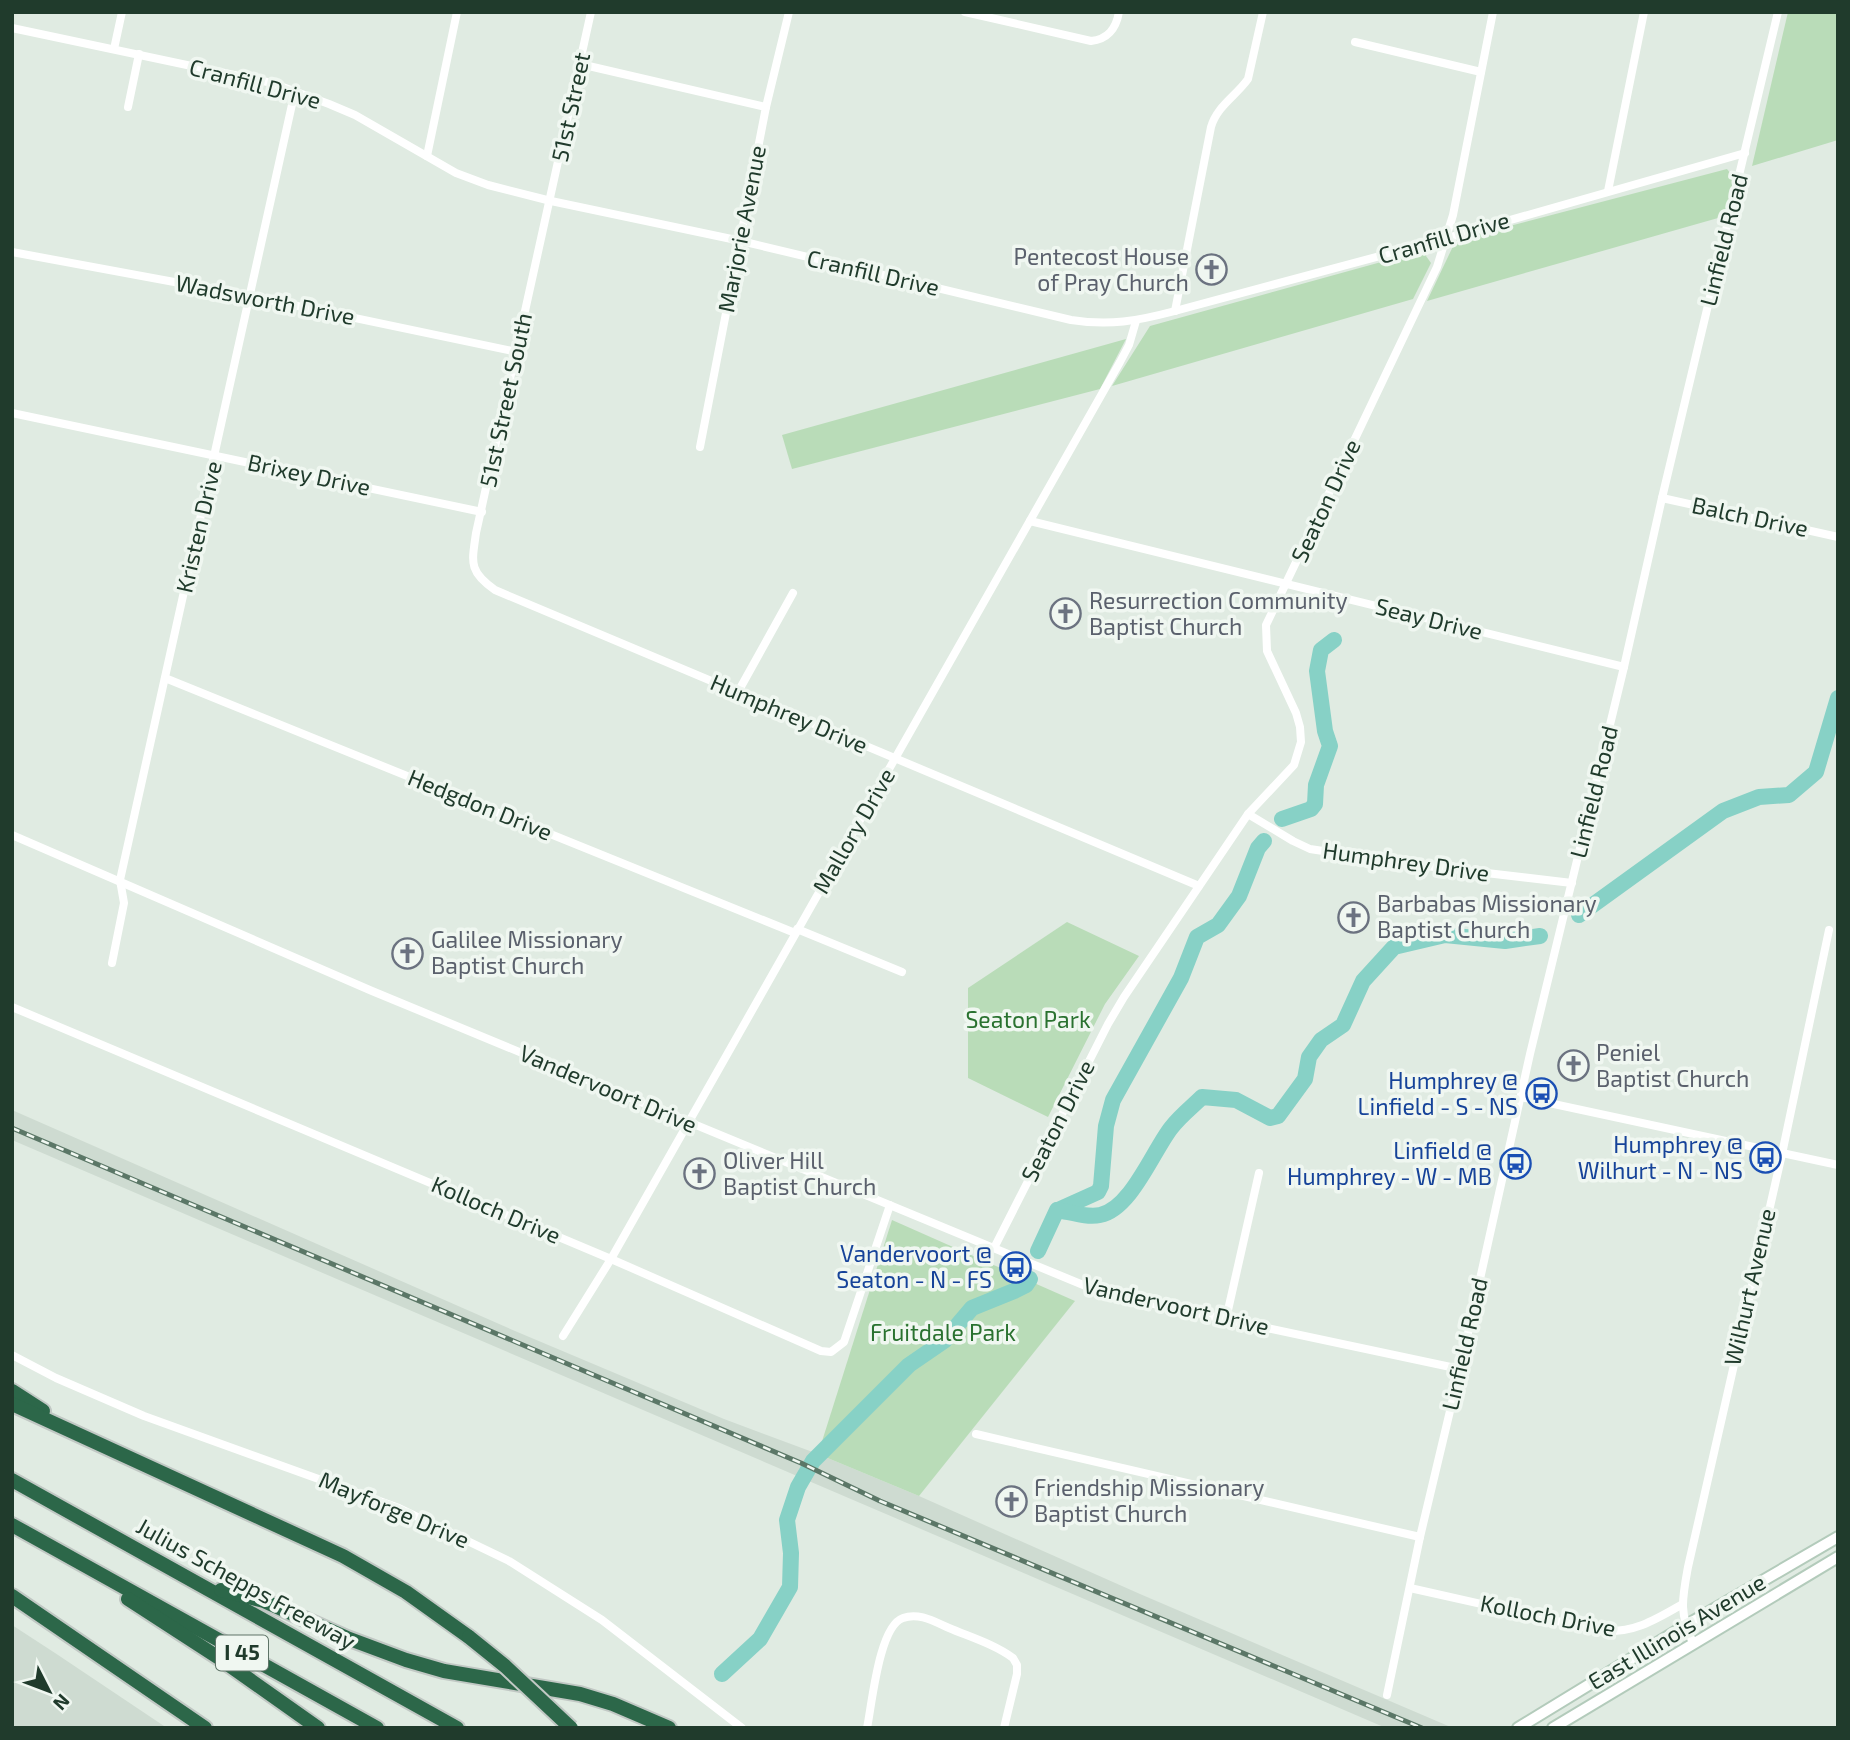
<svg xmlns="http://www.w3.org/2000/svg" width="1850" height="1740" font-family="'Exo 2',sans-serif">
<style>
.built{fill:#cedbd1}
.green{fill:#b9dcb8}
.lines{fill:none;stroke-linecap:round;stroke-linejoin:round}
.river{stroke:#87d1c6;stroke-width:16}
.secondary-casing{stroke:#b3cbbb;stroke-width:14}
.motorway-casing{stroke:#c1c8c4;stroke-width:18}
.minor{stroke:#fff;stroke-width:8}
.secondary{stroke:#fff;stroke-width:10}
.motorway{stroke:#2c6749;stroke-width:14}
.rail-casing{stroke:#5b7767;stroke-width:5}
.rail{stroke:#f0f7f1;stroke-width:2.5;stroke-dasharray:8;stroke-linecap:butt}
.motorway-bridge-casing{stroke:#c1c8c4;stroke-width:18;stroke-linecap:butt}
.motorway-bridge{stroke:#2c6749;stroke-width:14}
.labels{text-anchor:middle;stroke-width:7;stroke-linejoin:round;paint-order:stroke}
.shield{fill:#f0f7f1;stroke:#5e7367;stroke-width:2}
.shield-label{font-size:21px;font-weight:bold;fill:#203b2c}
.street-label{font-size:23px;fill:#203b2c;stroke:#f0f7f1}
.worship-label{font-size:23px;fill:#5b616d;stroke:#f0f7f1;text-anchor:start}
.park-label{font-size:23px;fill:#2a7230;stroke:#f0f7f1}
.transit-label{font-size:23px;fill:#164399;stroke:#f0f7f1;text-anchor:end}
</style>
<rect width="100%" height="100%" fill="#e0ebe2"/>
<g class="built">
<path d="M 12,1110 L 515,1331 L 724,1419 L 818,1454 L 919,1496 L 1140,1594 L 1453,1728 L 1386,1728 L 12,1140 Z"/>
<path d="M 12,1625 L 55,1653 L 167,1728 L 12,1728 Z"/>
</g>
<g class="green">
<path d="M 1788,12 L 1838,12 L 1838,140 L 1752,166 Z"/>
<path d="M 1727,169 L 1734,178 L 1725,216 L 1427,301 L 1456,240 Z"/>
<path d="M 1421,251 L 1428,253 L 1426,256 L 1431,263 L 1413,299 L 1112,386 L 1150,326 Z"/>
<path d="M 1126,339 L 1100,389 L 792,469 L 782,435 Z"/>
<path d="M 1067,922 L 1139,956 L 1105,1004 L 1048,1117 L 968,1078 L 968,988 Z"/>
<path d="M 892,1220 L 1075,1301 L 919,1496 L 818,1454 Z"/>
</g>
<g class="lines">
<g class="river">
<path d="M 1282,819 L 1311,809 L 1315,804 L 1316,785 L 1330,746 L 1325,731 L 1317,671 L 1321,650 L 1334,640"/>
<path d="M 1579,915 L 1723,811 L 1759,797 L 1789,795 L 1816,772 L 1838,698"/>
<path d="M 1058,1210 L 1098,1192 L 1101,1186 L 1106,1126 L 1113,1100 L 1181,978 L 1197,937 L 1218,925 L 1239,896 L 1258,848 L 1264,841"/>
<path d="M 1038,1251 L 1057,1210 C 1070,1212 1087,1218 1100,1215 C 1131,1209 1153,1151 1171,1128 C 1180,1116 1192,1107 1202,1097 L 1236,1100 L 1270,1118 L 1278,1116 L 1305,1079 L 1309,1057 L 1321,1040 L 1343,1025 L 1363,981 L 1394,947 L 1445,935 L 1505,941 L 1540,936"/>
<path d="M 722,1674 L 760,1639 L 790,1587 L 791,1553 L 787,1520 L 798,1487 L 813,1461 L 909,1365 L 944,1341 L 972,1308 L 1014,1291 L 1026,1285 L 1030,1279"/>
</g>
<defs>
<g id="secondary">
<path d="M 1518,1728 L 1685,1626 L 1838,1537"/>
<path d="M 1553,1728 L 1838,1557"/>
</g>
<g id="motorway">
<path d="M 12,1391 L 43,1411"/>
<path d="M 12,1404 L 343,1556 L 406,1592 L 469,1637"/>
<path d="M 12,1480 L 457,1728"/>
<path d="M 12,1525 L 377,1728"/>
<path d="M 221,1590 L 264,1601 L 347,1638 L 406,1660 L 444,1671 L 580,1694 L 613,1704 L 669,1728"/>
<path d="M 12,1596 L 205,1728"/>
<path d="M 128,1599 L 219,1658 L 318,1728"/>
</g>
</defs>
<use href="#secondary" class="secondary-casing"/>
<use href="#motorway" class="motorway-casing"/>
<g class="minor">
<path d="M 591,12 L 476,533 C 472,562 468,571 495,590 L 1199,886"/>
<path d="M 965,12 L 1091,41 C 1108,39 1116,29 1119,12"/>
<path d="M 12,28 L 272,83 L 329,104 L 355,115 L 456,173 L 488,185 L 551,201 L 741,241 L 1071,320 C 1110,326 1137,321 1175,311 L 1447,238 L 1745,153"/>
<path d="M 1355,42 L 1481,72"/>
<path d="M 114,49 L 122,12"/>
<path d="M 580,64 L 766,107"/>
<path d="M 128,107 L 139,54"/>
<path d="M 427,156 L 457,12"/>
<path d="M 1608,191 L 1644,12"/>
<path d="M 12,252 L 250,296 L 517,352"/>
<path d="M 1175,311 L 1211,127 C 1217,106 1236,96 1248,79 L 1263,12"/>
<path d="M 12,413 L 482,512"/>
<path d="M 700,447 L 766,107 L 789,12"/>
<path d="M 1662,498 L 1838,537"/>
<path d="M 1030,521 L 1624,667"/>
<path d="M 165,678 L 795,933"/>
<path d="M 738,692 L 793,593"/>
<path d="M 1248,814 L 1293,841 L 1310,849 L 1401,863 L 1572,883"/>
<path d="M 12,835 L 372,991 L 1088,1287 L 1140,1301 L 1460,1369"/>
<path d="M 797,929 L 902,972"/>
<path d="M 112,963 L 124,903 L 120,880 L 295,91"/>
<path d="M 12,1007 L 611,1259 L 821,1351 L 831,1352 L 844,1342 L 890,1205"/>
<path d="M 1521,1097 L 1838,1165"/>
<path d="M 994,1248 L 1108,1024 L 1124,997 L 1248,814 L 1294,765 L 1301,742 L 1300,727 L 1296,713 L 1267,651 L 1266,625 L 1437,267 L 1453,215 L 1493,12"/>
<path d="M 1226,1319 L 1259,1173"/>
<path d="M 563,1336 L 611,1259 L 1120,362 L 1129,345 L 1136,321"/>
<path d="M 12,1355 L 56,1378 L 144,1416 L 399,1508 L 509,1561 L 602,1620 L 742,1728"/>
<path d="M 976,1434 L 1420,1537"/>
<path d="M 1410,1588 L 1602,1631 C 1634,1633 1655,1620 1681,1605"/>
<path d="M 1693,1643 C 1679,1612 1682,1600 1688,1567 L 1782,1154 L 1829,930"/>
<path d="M 1387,1695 L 1420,1537 L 1460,1369 L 1530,1054 L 1624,667 L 1662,498 L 1778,12"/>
<path d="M 867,1728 C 872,1704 879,1626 903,1618 C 919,1612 935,1622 949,1628 C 970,1637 994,1644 1013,1658 L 1017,1665 L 1017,1674 L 1004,1728"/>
</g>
<use href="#secondary" class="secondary"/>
<use href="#motorway" class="motorway"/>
<defs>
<path id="rail" d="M 12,1128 L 801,1463 L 880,1501 L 1422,1728"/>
</defs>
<use href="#rail" class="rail-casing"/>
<use href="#rail" class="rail"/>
<defs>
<path id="motorway-bridge" d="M 469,1637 L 505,1666 L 571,1728"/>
</defs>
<use href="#motorway-bridge" class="motorway-bridge-casing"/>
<use href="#motorway-bridge" class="motorway-bridge"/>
</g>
<defs>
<symbol id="church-ring" viewBox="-11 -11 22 22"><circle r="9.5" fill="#f0f7f1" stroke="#6b7280" stroke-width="1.5"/><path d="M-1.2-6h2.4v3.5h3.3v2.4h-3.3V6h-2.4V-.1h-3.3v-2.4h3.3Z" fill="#6b7280"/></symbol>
<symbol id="bus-ring" viewBox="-11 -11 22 22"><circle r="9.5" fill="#f0f7f1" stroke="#1a4fb4" stroke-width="1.5"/><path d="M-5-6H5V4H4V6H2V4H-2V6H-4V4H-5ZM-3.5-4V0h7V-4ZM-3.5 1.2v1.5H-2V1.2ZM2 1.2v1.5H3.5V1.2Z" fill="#1a4fb4"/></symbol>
</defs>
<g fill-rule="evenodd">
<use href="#church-ring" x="1194" y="252" width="35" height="35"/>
<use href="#church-ring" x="1048" y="596" width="35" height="35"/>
<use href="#church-ring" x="1336" y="900" width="35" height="35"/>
<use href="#church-ring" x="390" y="936" width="35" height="35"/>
<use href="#church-ring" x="1556" y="1048" width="35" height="35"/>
<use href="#bus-ring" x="1524" y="1076" width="35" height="35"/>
<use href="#bus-ring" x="1748" y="1140" width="35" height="35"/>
<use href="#bus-ring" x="1498" y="1146" width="35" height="35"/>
<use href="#church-ring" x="682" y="1156" width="35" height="35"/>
<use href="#bus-ring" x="998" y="1250" width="35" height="35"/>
<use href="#church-ring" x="994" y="1484" width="35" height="35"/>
</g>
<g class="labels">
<rect class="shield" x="216" y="1635.5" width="52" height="35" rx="5"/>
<g class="shield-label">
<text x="242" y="1660">I 45</text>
</g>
<g class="street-label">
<text transform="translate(255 84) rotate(15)" y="8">Cranfill Drive</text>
<text transform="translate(571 107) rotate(-78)" y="8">51st Street</text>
<text transform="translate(742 229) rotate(-79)" y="8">Marjorie Avenue</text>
<text transform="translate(1444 238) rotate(-16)" y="8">Cranfill Drive</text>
<text transform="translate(1724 240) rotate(-76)" y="8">Linfield Road</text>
<text transform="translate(873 273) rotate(13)" y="8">Cranfill Drive</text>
<text transform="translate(265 300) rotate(11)" y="8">Wadsworth Drive</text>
<text transform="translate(506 400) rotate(-78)" y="8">51st Street South</text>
<text transform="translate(309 475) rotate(12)" y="8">Brixey Drive</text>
<text transform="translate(1326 501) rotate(-65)" y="8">Seaton Drive</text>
<text transform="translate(1750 517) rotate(12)" y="8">Balch Drive</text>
<text transform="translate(199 527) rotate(-77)" y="8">Kristen Drive</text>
<text transform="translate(1429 619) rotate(14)" y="8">Seay Drive</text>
<text transform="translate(789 714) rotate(23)" y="8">Humphrey Drive</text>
<text transform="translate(1594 792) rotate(-76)" y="8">Linfield Road</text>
<text transform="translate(480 805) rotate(22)" y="8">Hedgdon Drive</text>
<text transform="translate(854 831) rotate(-60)" y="8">Mallory Drive</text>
<text transform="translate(1406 862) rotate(8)" y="8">Humphrey Drive</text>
<text transform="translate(608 1089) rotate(23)" y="8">Vandervoort Drive</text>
<text transform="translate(1058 1121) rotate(-63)" y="8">Seaton Drive</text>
<text transform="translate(496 1210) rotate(23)" y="8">Kolloch Drive</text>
<text transform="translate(1750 1287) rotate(-77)" y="8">Wilhurt Avenue</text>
<text transform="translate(1176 1306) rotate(13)" y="8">Vandervoort Drive</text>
<text transform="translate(1465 1344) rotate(-77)" y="8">Linfield Road</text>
<text transform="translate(394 1510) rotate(23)" y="8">Mayforge Drive</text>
<text transform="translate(246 1584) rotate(29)" y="8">Julius Schepps Freeway</text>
<text transform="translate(1548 1616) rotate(11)" y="8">Kolloch Drive</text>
<text transform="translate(1677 1632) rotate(-31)" y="8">East Illinois Avenue</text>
</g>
<g class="worship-label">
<text x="1189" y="265" text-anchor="end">Pentecost House<tspan x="1189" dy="26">of Pray Church</tspan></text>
<text x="1089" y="609">Resurrection Community<tspan x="1089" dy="26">Baptist Church</tspan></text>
<text x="1377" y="912">Barbabas Missionary<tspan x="1377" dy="26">Baptist Church</tspan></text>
<text x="431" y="948">Galilee Missionary<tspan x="431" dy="26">Baptist Church</tspan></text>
<text x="1596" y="1061">Peniel<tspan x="1596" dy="26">Baptist Church</tspan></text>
<text x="723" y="1169">Oliver Hill<tspan x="723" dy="26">Baptist Church</tspan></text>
<text x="1034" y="1496">Friendship Missionary<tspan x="1034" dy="26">Baptist Church</tspan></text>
</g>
<g class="park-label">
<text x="1028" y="1028">Seaton Park</text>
<text x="943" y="1341">Fruitdale Park</text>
</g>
<g class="transit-label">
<text x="1518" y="1089">Humphrey @<tspan x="1518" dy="26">Linfield - S - NS</tspan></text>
<text x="1743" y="1153">Humphrey @<tspan x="1743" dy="26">Wilhurt - N - NS</tspan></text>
<text x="1492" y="1159">Linfield @<tspan x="1492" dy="26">Humphrey - W - MB</tspan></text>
<text x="992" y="1262">Vandervoort @<tspan x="992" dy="26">Seaton - N - FS</tspan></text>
</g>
</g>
<rect width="1850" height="1740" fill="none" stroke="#203b2c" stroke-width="28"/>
<g transform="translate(49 1691) rotate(132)" stroke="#f0f7f1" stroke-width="5" paint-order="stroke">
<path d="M0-5L12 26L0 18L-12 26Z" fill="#203b2c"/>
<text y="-10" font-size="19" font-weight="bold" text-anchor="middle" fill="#203b2c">N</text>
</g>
</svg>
